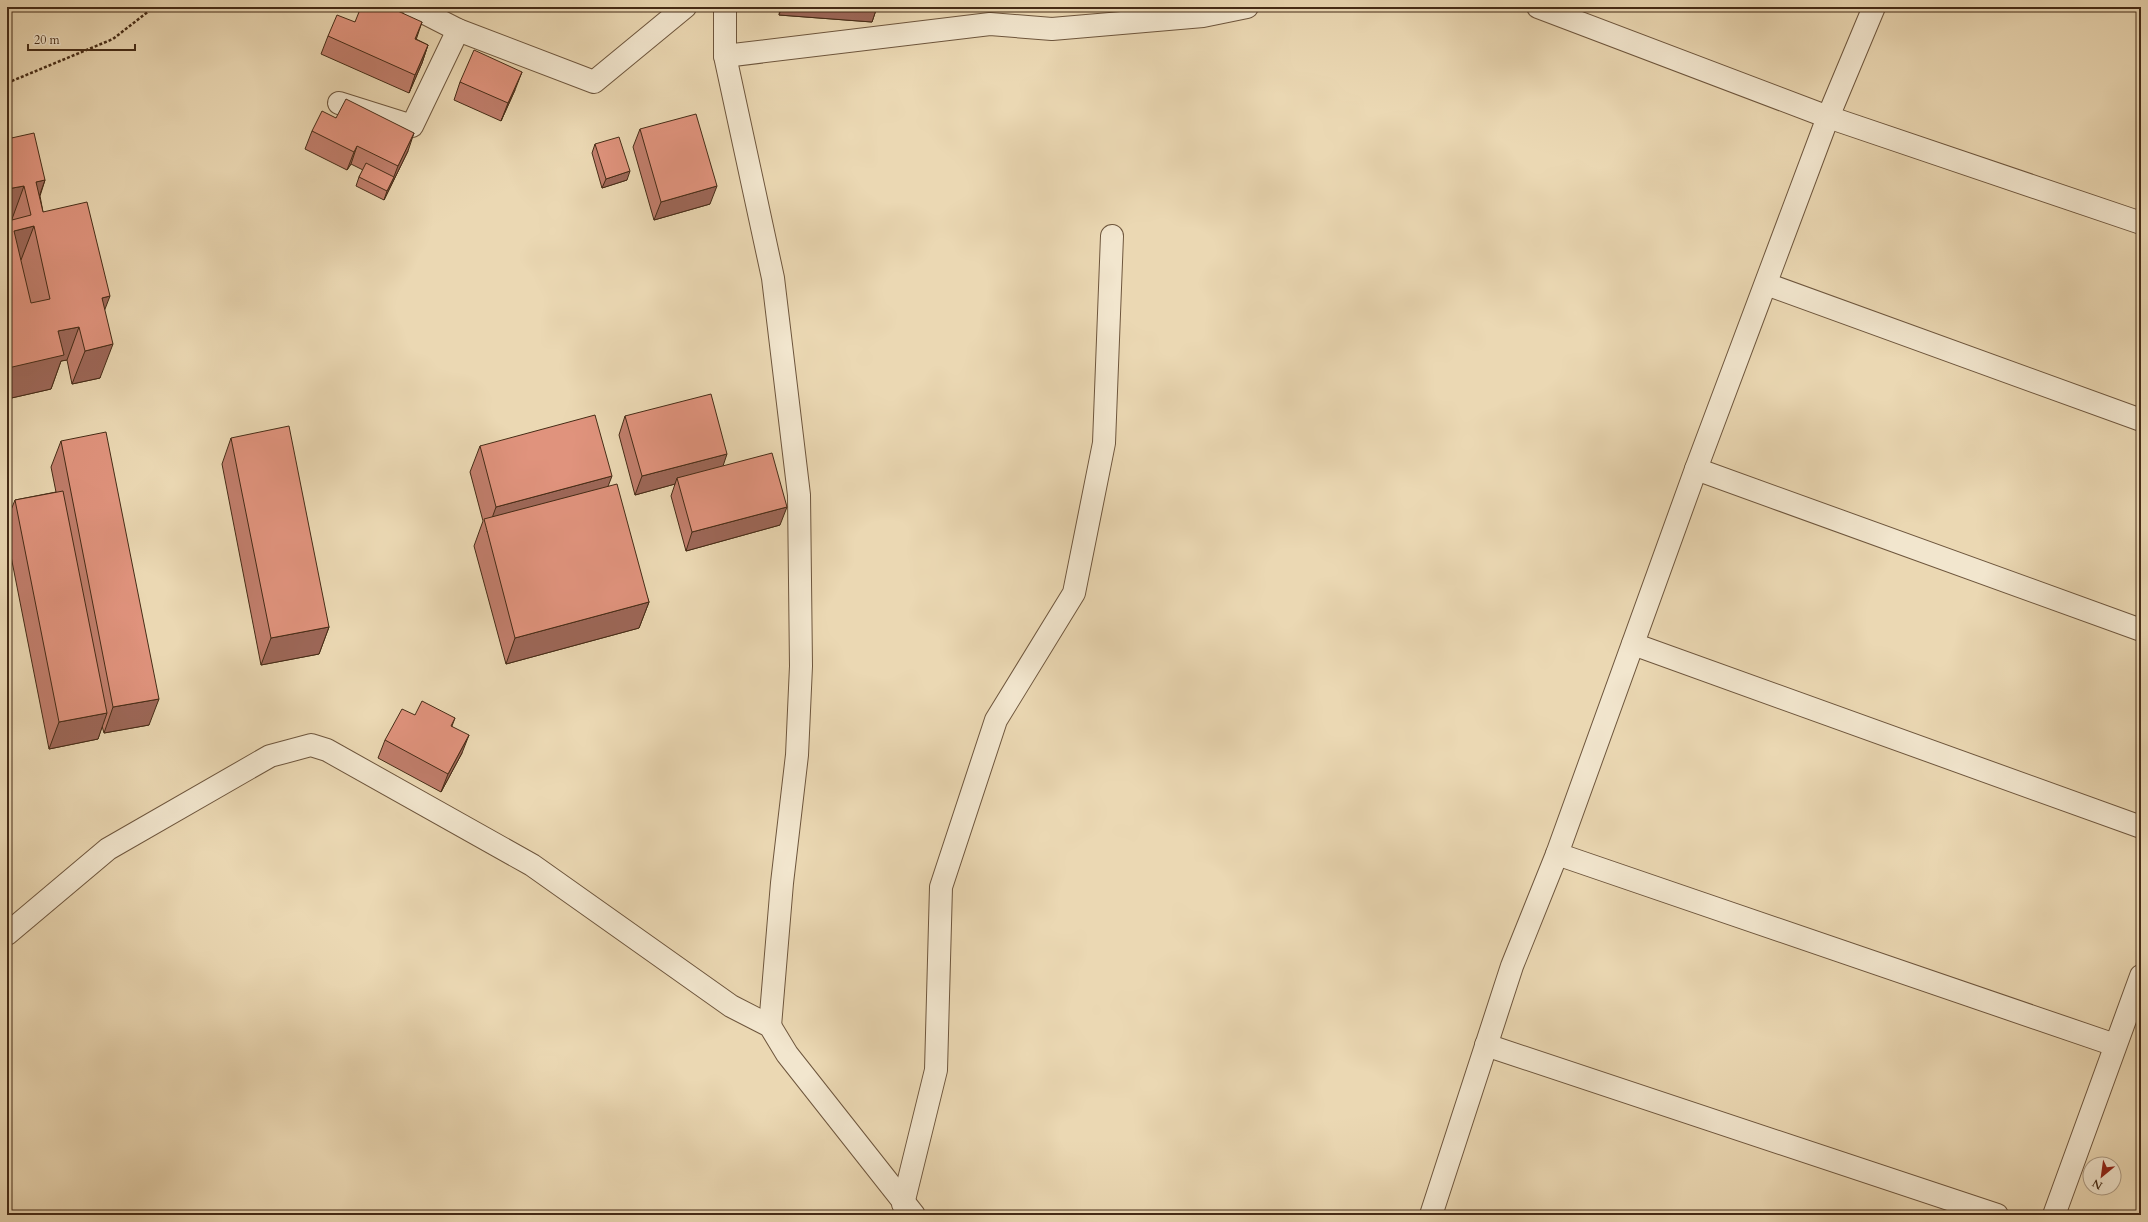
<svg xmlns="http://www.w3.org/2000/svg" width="2148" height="1222" font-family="Cardo,serif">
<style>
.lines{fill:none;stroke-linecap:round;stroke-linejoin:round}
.street-casing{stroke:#6e563d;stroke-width:24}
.path{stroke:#452b16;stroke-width:2.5;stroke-dasharray:3 2;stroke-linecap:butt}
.street{stroke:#f2e6ce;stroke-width:22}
.wall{fill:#c17e6c;stroke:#452b16}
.shaded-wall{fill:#9d6758;stroke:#452b16}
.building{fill:#e0937d;stroke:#452b16;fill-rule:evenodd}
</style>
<rect width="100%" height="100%" fill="#ebd8b3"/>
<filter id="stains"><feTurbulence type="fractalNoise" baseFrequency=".005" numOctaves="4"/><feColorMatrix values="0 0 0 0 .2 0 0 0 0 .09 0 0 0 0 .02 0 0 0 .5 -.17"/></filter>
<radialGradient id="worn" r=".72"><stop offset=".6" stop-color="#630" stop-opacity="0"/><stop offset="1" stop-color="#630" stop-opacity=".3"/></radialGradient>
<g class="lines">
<defs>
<g id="street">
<path d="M 413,7 L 458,30 L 594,82 L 685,7"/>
<path d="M 725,7 L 725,56 L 773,278 L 799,495 L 801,666 L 797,755 L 782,883 L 770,1026"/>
<path d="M 1538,7 L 1828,117 L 2141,223"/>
<path d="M 725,56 L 990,24 L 1052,29 L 1203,16 L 1247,7"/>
<path d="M 339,103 L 412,126 L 458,30"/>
<path d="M 1766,284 L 2141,420"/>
<path d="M 1696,469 L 2141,630"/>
<path d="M 1633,644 L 2141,827"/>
<path d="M 1557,854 L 2115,1045"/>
<path d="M 7,934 L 108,849 L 270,756 L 311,745 L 327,750 L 532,865 L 731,1006 L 770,1026 L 787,1054 L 914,1215"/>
<path d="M 1486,1045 L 1997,1215"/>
<path d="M 903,1204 L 936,1070 L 941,887 L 996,720 L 1074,593 L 1104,443 L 1112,236"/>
<path d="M 1431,1215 L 1512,966 L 1557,854 L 1696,469 L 1828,117 L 1874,7"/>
<path d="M 2054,1215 L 2141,976"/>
</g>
</defs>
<use href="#street" class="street-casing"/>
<path class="path" d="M 7,83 L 113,39 L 154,7"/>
<use href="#street" class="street"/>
</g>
<g class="wall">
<path d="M 780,7 L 877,7 L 872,22 L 779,15 Z"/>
<path d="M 355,22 L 416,39 L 428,45 L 422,63 L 409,93 L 321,54 L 328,36 Z"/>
<path d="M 460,82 L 515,90 L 501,121 L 454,100 Z"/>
<path d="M 336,118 L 408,151 L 384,200 L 356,186 L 359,177 L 363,170 L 351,164 L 347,170 L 305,149 L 312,131 Z"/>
<path d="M 640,129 L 710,204 L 654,220 L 633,147 Z"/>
<path d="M 7,139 L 45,180 L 40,196 L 43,212 L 104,310 L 100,378 L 72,384 L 67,360 L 61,361 L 51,389 L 7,399 Z"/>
<path d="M 595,144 L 627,180 L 602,188 L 592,153 Z"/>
<path d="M 625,416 L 723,466 L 780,525 L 686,551 L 671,496 L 675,484 L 635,495 L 619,435 Z"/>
<path d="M 231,438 L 329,627 L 319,654 L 261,665 L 222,464 Z"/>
<path d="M 61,441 L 149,725 L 104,733 L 102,726 L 98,739 L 49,749 L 7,536 L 7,520 L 15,500 L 56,492 L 51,467 Z"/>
<path d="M 480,446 L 608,486 L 649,602 L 639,628 L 506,664 L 474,546 L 483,521 L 470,472 Z"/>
<path d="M 415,715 L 455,718 L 452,726 L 462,753 L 441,792 L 378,758 L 385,740 Z"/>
</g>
<g class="shaded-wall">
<path d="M 782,7 L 877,7 L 872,22 L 779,15 Z"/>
<path d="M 422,22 L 416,40 L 415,39 Z"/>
<path d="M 428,45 L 422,63 L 409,93 L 415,75 Z"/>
<path d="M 522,72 L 515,90 L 501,121 L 508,103 Z"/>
<path d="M 414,133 L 408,151 L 384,200 L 387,191 L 393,179 L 398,166 Z"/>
<path d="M 357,146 L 351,164 L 347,170 L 354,152 Z"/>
<path d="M 630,171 L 627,180 L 602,188 L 606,179 Z"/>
<path d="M 45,180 L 33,214 L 36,182 Z"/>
<path d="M 24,186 L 12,219 L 7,220 L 7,189 Z"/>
<path d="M 717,186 L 710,204 L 654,220 L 661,202 Z"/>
<path d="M 34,226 L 21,260 L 7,263 L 14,231 Z"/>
<path d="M 110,296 L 97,330 L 102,298 Z"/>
<path d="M 79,327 L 67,360 L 61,361 L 51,389 L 7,399 L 7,371 L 8,368 L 58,331 Z"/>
<path d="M 113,344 L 100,378 L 72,384 L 85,351 Z"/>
<path d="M 727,454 L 721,472 L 677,478 L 675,484 L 635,495 L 642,476 Z"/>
<path d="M 612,476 L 602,502 L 487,532 L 496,507 Z"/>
<path d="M 787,507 L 780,525 L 686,551 L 692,532 Z"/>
<path d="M 649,602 L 639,628 L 506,664 L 515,638 Z"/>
<path d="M 329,627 L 319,654 L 261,665 L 271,638 Z"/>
<path d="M 159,699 L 149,725 L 104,733 L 113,707 Z"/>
<path d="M 107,713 L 98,739 L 49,749 L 59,722 Z"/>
<path d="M 469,735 L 462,753 L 441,792 L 448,774 Z"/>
</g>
<g class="building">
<path d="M 361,7 L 389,7 L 422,22 L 415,39 L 428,45 L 415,75 L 328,36 L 337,15 L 355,22 Z"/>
<path d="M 474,50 L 522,72 L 508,103 L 460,82 Z"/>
<path d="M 346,99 L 414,133 L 398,166 L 357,146 L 354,152 L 312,131 L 322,111 L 336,118 Z"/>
<path d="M 696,114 L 717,186 L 661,202 L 640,129 Z"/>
<path d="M 34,133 L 45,180 L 36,182 L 43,212 L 87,202 L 110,296 L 102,298 L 113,344 L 85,351 L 79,327 L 58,331 L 64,355 L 8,368 L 7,364 L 7,199 L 12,220 L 31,215 L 24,186 L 7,189 L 7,139 ZM 34,226 L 50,299 L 31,303 L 14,231 Z"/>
<path d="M 619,137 L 630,171 L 606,179 L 595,144 Z"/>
<path d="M 366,163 L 394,177 L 387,191 L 359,177 Z"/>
<path d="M 711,394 L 727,454 L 642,476 L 625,416 Z"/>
<path d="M 595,415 L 612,476 L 496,507 L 480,446 Z"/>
<path d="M 289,426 L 329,627 L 271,638 L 231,438 Z"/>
<path d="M 106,432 L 159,699 L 113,707 L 61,441 Z"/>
<path d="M 772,453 L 787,507 L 692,532 L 677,478 Z"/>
<path d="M 617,484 L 649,602 L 515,638 L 484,519 Z"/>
<path d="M 63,491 L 107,713 L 59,722 L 15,500 Z"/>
<path d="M 422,701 L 455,718 L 451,726 L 469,735 L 448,774 L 385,740 L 402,709 L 415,715 Z"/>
</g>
<rect width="2148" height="1222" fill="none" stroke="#ebd8b3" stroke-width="24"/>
<rect x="8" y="8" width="2132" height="1206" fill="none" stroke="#452b16" stroke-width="2"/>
<rect x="12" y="12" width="2124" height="1198" fill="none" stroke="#452b16"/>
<g transform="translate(2102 1176) rotate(209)"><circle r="19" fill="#f2e6ce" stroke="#ad9b84"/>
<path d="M0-3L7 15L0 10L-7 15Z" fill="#8f2418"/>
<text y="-6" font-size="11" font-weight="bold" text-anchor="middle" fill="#452b16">N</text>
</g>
<path d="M28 44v6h107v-6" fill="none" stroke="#452b16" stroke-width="2"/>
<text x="34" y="44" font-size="12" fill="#452b16" stroke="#f2e6ce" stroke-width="3" paint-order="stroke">20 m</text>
<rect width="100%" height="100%" filter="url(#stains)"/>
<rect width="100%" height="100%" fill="url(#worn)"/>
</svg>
